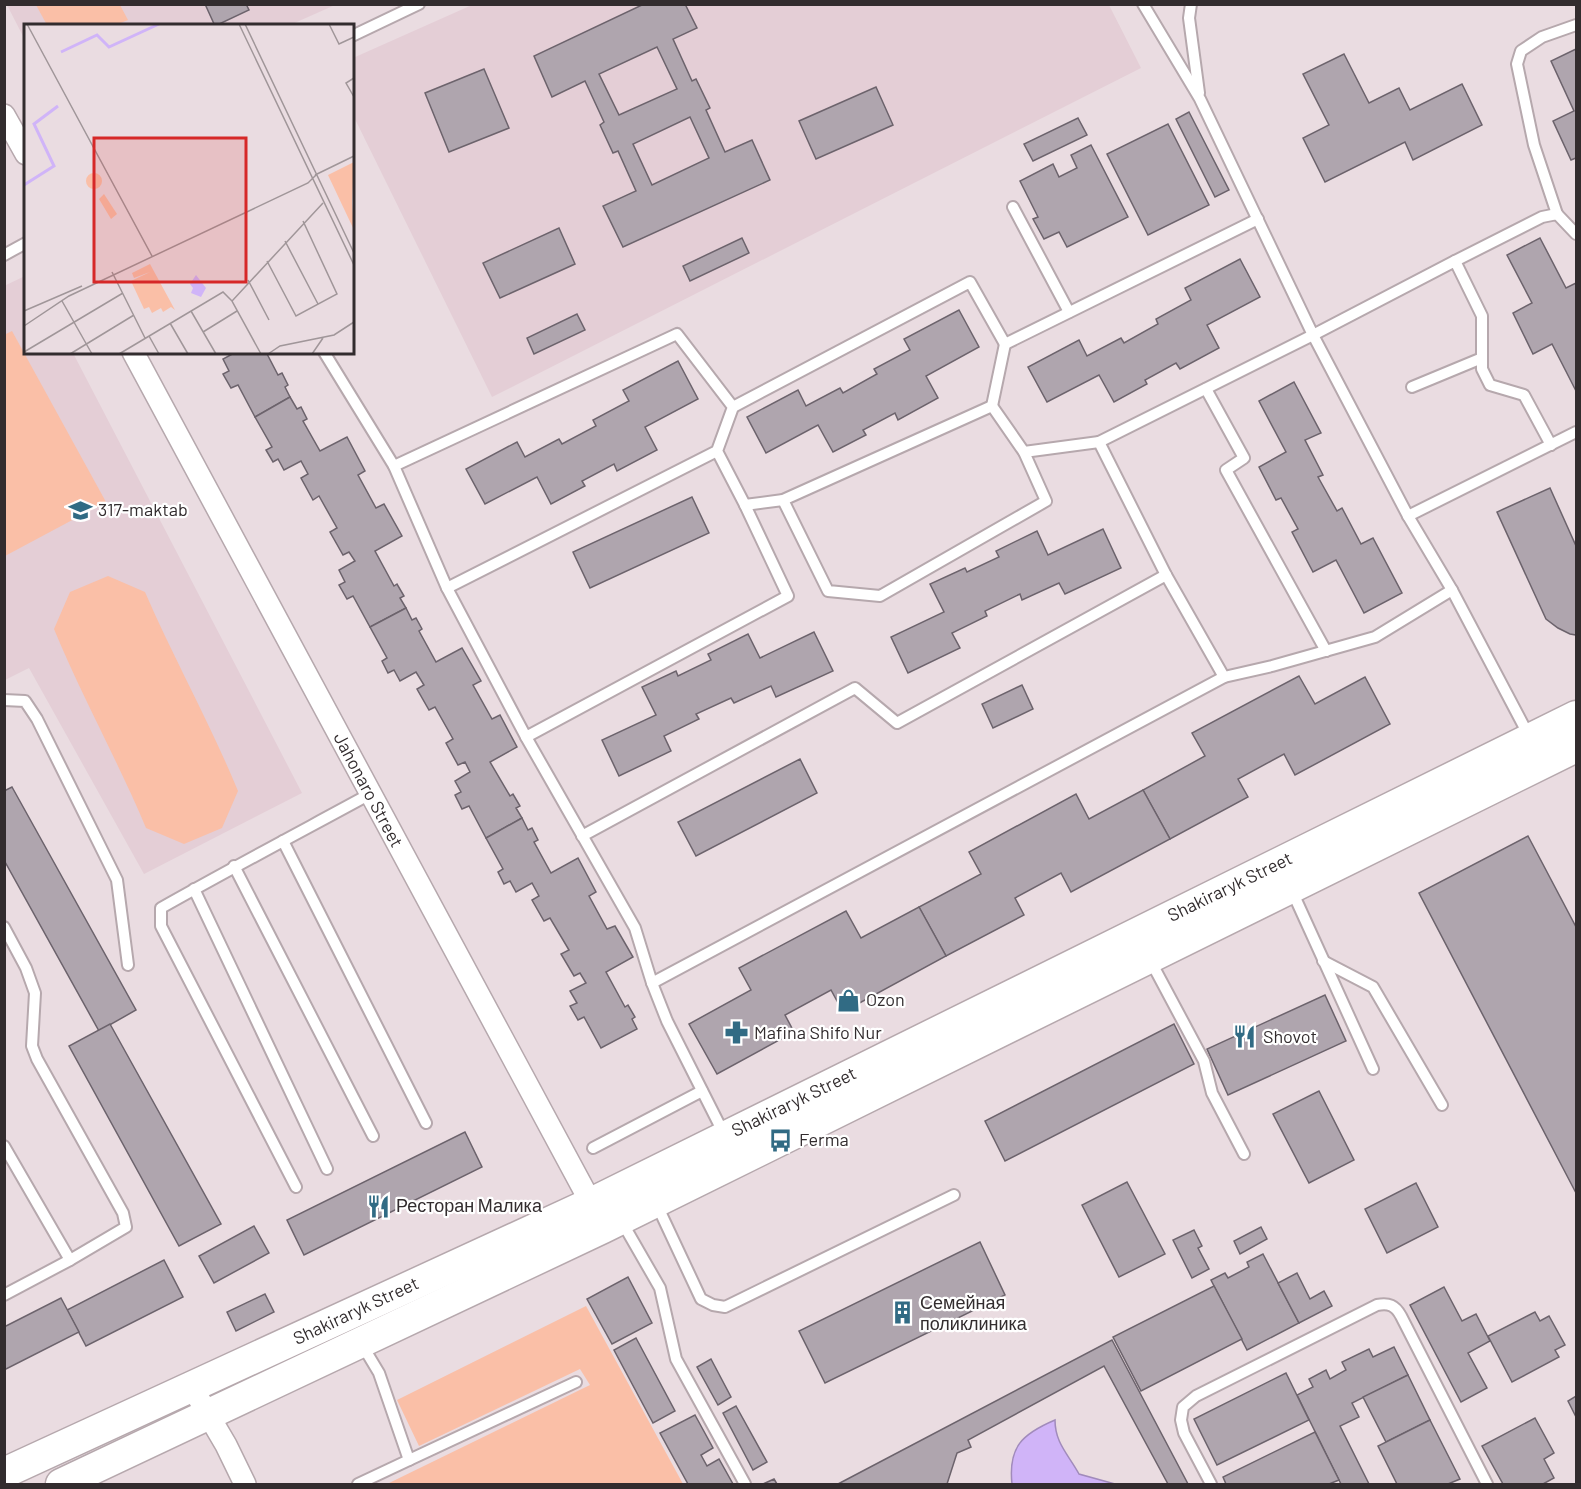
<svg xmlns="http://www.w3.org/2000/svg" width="1581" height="1489" font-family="Barlow,sans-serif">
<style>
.built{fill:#e4ced6}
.green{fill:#fabfa7}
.water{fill:#d0b4f8;stroke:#a18bbb;stroke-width:1.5}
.building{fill:#afa5ae;stroke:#6c636c;stroke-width:1.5;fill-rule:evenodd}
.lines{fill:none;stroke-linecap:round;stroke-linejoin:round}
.lane-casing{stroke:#b6a8ad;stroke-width:14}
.street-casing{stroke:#b6a8ad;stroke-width:24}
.secondary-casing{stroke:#b6a8ad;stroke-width:33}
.lane{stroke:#fff;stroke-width:10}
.street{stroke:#fff;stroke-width:21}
.secondary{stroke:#fff;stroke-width:30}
.labels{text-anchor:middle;stroke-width:4.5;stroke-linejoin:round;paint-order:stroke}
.poi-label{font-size:18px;fill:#322c2e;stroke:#fff;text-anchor:start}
.street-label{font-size:18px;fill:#322c2e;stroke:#fff}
.inset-river{fill:none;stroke:#d0b4f8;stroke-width:3}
.inset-road{fill:none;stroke:#a09699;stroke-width:1.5}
.view{fill:#d62828;fill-opacity:0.15;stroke:#d62828;stroke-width:3}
.inset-edge{fill:none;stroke:#322c2e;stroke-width:3}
</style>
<rect width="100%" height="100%" fill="#eadce1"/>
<g class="built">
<path d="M 7,5 L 335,5 L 290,25 L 26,26 L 25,40 Z"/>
<path d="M 472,5 L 1109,5 L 1141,68 L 492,397 L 353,115 L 353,58 Z"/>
<path d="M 25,276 L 26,352 L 73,353 L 302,793 L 144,874 L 29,668 L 5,680 L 4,286 Z"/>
</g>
<g class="green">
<path d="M 36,5 L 120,5 L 128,20 L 116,25 L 47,25 Z"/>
<path d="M 12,331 L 106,502 L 5,556 L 4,335 Z"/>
<path d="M 108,576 L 145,592 C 174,659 210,723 238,791 L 222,828 L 184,844 L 146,828 C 118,761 82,697 54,629 L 70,592 Z"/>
<path d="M 586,1306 L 683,1484 L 387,1484 L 590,1385 L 580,1369 L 419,1446 L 397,1400 Z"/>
</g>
<path class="water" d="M 1055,1420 C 1055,1443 1068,1454 1079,1474 L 1115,1484 L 1012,1484 C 1008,1447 1022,1434 1055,1420 Z"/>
<g class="building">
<path d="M 205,4 L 246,4 L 249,10 L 215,26 Z"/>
<path d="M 644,4 L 685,4 L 697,28 L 673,39 L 692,81 L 696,79 L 710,108 L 706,110 L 725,152 L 752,140 L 770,180 L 623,247 L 603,206 L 636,191 L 618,151 L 613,153 L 600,125 L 604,122 L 585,81 L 552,97 L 534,56 ZM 657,47 L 677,89 L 619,115 L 599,74 ZM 690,117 L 709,158 L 652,185 L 633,144 Z"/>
<path d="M 1576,49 L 1576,158 L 1571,160 L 1553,121 L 1574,111 L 1551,61 Z"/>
<path d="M 1344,54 L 1369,103 L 1399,88 L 1410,110 L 1462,84 L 1482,125 L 1413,160 L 1405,142 L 1325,182 L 1303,138 L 1329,125 L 1303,74 Z"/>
<path d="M 484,69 L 509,128 L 449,152 L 425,93 Z"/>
<path d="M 876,87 L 893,125 L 816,159 L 799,121 Z"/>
<path d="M 1189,112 L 1229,190 L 1215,197 L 1176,119 Z"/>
<path d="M 1078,118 L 1087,135 L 1033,161 L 1024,144 Z"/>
<path d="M 1168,124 L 1209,205 L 1148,235 L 1107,154 Z"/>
<path d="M 1091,145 L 1128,217 L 1067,247 L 1059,232 L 1044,239 L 1033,219 L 1038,217 L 1020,181 L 1053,164 L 1059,177 L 1077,168 L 1071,155 Z"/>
<path d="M 559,228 L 575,264 L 500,298 L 483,263 Z"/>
<path d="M 742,238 L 749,253 L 690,281 L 683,266 Z"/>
<path d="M 1540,238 L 1566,288 L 1576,283 L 1576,391 L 1552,344 L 1533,354 L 1513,313 L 1532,303 L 1507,255 Z"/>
<path d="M 1240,259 L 1260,297 L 1207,325 L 1219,348 L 1180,369 L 1176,363 L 1145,380 L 1147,384 L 1114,402 L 1099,375 L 1047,402 L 1028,367 L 1079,340 L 1087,356 L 1121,338 L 1124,343 L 1158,324 L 1156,319 L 1191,300 L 1185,288 Z"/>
<path d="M 959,310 L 979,347 L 926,376 L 938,398 L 898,420 L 895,413 L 863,430 L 866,435 L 833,452 L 818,425 L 766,453 L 747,417 L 798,390 L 806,406 L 840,388 L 843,393 L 877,374 L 874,369 L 910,350 L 904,339 Z"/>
<path d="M 577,314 L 585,330 L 534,354 L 527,338 Z"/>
<path d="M 236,352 L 266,352 L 278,375 L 282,373 L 288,385 L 285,387 L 290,397 L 255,417 L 238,385 L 231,388 L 223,374 L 229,371 L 223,359 Z"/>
<path d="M 678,361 L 698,399 L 645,427 L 657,450 L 617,471 L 614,464 L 582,481 L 585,486 L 551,504 L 537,477 L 485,504 L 466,469 L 517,442 L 525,457 L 559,439 L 562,444 L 596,426 L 593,420 L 629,401 L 623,390 Z"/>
<path d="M 1294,382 L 1321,433 L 1305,440 L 1323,475 L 1318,477 L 1337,511 L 1342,508 L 1361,544 L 1373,538 L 1402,593 L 1364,613 L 1336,560 L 1313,572 L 1292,532 L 1298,529 L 1281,498 L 1276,500 L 1259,467 L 1286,452 L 1259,401 Z"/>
<path d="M 290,397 L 297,409 L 301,407 L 307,419 L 303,421 L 320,451 L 347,437 L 365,471 L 358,475 L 376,508 L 384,504 L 402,536 L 375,551 L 394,586 L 397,584 L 404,596 L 400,598 L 406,608 L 370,627 L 353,596 L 347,599 L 339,585 L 345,582 L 339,570 L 355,561 L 349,552 L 343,555 L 330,532 L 337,528 L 319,496 L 313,500 L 301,478 L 308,474 L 301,461 L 284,470 L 278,459 L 273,462 L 266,450 L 272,447 L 255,417 Z"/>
<path d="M 1550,488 L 1576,546 L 1576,635 L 1570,634 L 1558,628 L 1546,619 L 1497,512 Z"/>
<path d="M 692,497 L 709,533 L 590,588 L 573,552 Z"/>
<path d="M 1103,529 L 1121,568 L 1065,594 L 1059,583 L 1022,600 L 1020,594 L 985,611 L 987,616 L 952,633 L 960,648 L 908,673 L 891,637 L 944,612 L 930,584 L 965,568 L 967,572 L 999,557 L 996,551 L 1037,531 L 1048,555 Z"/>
<path d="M 406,608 L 412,620 L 416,618 L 422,629 L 419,631 L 436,662 L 462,648 L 481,681 L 473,685 L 492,719 L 500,715 L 517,747 L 490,762 L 510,796 L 513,794 L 520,806 L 516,808 L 522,818 L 486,838 L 469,806 L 462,809 L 455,795 L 461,792 L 455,781 L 470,772 L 465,762 L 458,765 L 446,743 L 453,739 L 435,707 L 429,710 L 417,689 L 424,685 L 416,672 L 400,681 L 394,670 L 388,673 L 382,661 L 387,658 L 370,627 Z"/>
<path d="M 814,632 L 833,671 L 776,697 L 771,686 L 734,703 L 731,698 L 696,714 L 699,719 L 664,736 L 671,751 L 619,776 L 602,740 L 656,715 L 642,687 L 676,671 L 678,676 L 711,660 L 708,654 L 748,634 L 760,658 Z"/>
<path d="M 1299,676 L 1315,704 L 1365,677 L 1390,724 L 1295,775 L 1284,754 L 1238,779 L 1248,797 L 1170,839 L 1143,790 L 1205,756 L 1192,733 Z"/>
<path d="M 1022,685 L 1033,709 L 993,728 L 982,704 Z"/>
<path d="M 800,759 L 817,793 L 696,856 L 678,822 Z"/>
<path d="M 12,787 L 136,1010 L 99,1031 L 4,860 L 4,791 Z"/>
<path d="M 1143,790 L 1170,839 L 1071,892 L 1061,873 L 1015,898 L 1024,915 L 946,956 L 919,907 L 981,874 L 969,852 L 1076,794 L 1089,819 Z"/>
<path d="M 522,818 L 528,830 L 532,828 L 538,840 L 534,842 L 551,873 L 578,858 L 596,892 L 589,896 L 607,929 L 615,926 L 633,957 L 606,972 L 625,1007 L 628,1005 L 635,1017 L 632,1019 L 637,1029 L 601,1048 L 584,1017 L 578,1020 L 570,1006 L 577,1003 L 570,991 L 586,983 L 580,973 L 574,976 L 561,954 L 569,950 L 550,918 L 544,921 L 532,900 L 539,896 L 532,883 L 516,892 L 510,881 L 504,884 L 498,872 L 503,869 L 486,838 Z"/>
<path d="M 1528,836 L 1576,927 L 1576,1193 L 1419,893 Z"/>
<path d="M 919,907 L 946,956 L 843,1012 L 831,990 L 785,1015 L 794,1032 L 717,1074 L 689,1024 L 751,990 L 739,968 L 846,911 L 861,938 Z"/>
<path d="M 1325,995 L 1346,1041 L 1228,1095 L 1207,1049 Z"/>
<path d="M 110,1024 L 221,1224 L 179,1246 L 69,1046 Z"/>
<path d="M 1174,1024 L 1194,1064 L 1005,1161 L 985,1121 Z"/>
<path d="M 1319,1091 L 1354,1160 L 1309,1183 L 1273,1114 Z"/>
<path d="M 465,1132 L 482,1167 L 304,1255 L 287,1220 Z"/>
<path d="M 1127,1182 L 1165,1254 L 1119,1277 L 1082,1205 Z"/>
<path d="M 1416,1183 L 1438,1227 L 1387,1253 L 1365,1209 Z"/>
<path d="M 254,1226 L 269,1253 L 214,1283 L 199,1256 Z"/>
<path d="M 1261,1227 L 1267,1239 L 1240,1254 L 1234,1241 Z"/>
<path d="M 1194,1230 L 1202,1246 L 1198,1248 L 1209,1269 L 1192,1278 L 1173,1240 Z"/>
<path d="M 980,1242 L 1005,1295 L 825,1383 L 799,1331 Z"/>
<path d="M 1263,1254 L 1299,1323 L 1247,1350 L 1211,1280 L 1225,1273 L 1228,1278 L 1249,1267 L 1247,1262 Z"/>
<path d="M 164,1260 L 183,1297 L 86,1346 L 67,1310 Z"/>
<path d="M 1297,1273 L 1310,1299 L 1324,1291 L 1332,1306 L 1299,1323 L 1278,1283 Z"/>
<path d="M 628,1277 L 652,1323 L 612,1344 L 587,1299 Z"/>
<path d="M 1214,1286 L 1242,1339 L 1141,1391 L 1113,1337 Z"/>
<path d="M 1444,1287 L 1462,1321 L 1476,1314 L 1490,1341 L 1468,1353 L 1487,1388 L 1461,1402 L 1410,1305 Z"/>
<path d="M 265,1294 L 274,1312 L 236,1331 L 227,1312 Z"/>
<path d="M 61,1298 L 79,1332 L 4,1370 L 4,1327 Z"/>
<path d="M 1535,1312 L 1540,1321 L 1549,1316 L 1565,1345 L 1555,1350 L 1559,1357 L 1512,1382 L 1488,1336 Z"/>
<path d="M 636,1338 L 675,1411 L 653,1423 L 614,1350 Z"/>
<path d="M 1112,1340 L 1188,1484 L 1168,1484 L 1104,1366 L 968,1440 L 971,1447 L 957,1453 L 947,1484 L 838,1484 Z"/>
<path d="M 1394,1347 L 1408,1375 L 1352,1403 L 1359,1417 L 1340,1426 L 1369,1484 L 1341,1484 L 1297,1395 L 1313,1387 L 1309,1379 L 1326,1370 L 1330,1379 L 1346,1370 L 1342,1362 L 1369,1349 L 1373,1357 Z"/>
<path d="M 711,1359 L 731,1397 L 718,1405 L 697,1367 Z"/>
<path d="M 1286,1373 L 1309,1420 L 1217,1465 L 1194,1419 Z"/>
<path d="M 1408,1375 L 1430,1420 L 1386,1442 L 1363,1397 Z"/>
<path d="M 1576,1396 L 1576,1417 L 1568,1401 Z"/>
<path d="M 736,1406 L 767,1462 L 753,1470 L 723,1413 Z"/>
<path d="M 695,1415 L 713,1448 L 701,1455 L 707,1466 L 719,1459 L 733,1484 L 688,1484 L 660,1433 Z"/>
<path d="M 1535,1418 L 1554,1453 L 1544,1459 L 1554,1478 L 1543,1484 L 1503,1484 L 1482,1446 Z"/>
<path d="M 1430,1420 L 1460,1479 L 1448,1484 L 1397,1484 L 1378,1446 Z"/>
<path d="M 1315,1432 L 1339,1480 L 1329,1484 L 1226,1484 L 1223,1477 Z"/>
<path d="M 774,1479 L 777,1484 L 763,1484 Z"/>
</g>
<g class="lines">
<defs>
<g id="lane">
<path d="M 1143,4 L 1200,99 L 1313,335 L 1408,516 L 1452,590 L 1529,736"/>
<path d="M 1191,4 L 1189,18 L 1199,93"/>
<path d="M 352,36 L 419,4"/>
<path d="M 1013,207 L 1069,312"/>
<path d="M 1557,214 L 1534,145 L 1517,64 L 1521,51 L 1542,37 L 1576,25"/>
<path d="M 4,255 L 26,243"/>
<path d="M 1455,261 L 1542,217 L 1557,214 L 1576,234"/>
<path d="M 324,352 L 394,466 L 447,588"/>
<path d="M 1412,387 L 1482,358"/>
<path d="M 1206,389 L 1244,458 L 1226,470 L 1326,651"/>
<path d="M 992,406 L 1005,344"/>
<path d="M 733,407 L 970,282 L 1005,344 L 1258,219"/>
<path d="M 1099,442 L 1313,335 L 1455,261 L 1482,316 L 1482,369 L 1490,385 L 1524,395 L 1551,445"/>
<path d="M 394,466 L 677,334 L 733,407 L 717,451 L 447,588 L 526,737 L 788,596 L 745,505 L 717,451"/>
<path d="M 783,500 L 828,591 L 880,596 L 1046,501 L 1024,452"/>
<path d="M 745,505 L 783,500 L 992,406 L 1024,452 L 1099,442 L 1166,575 L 1224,677 L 1272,666 L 1375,637 L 1452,590"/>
<path d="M 1408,516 L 1576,432"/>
<path d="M 4,700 L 25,701 L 37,719 L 117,880 L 128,965"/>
<path d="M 526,737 L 635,928 L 652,983 L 667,1021 L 725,1136"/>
<path d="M 582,836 L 855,688 L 897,723 L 1166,575"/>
<path d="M 283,841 L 426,1123"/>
<path d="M 234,866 L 373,1136"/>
<path d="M 194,889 L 327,1169"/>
<path d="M 1292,891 L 1373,1069"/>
<path d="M 4,927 L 26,968 L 35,993 L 32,1046 L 37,1059 L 123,1213 L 126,1227 L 70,1260 L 4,1295"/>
<path d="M 1149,958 L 1204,1061 L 1212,1093 L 1244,1154"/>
<path d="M 1323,961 L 1373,987 L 1442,1105"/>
<path d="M 652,983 L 1224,677"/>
<path d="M 4,1146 L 70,1260"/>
<path d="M 593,1148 L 702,1091"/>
<path d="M 296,1187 L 161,926 L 161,908 C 230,869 300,832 370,794"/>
<path d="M 656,1203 L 701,1299 L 713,1305 L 725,1307 L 954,1195"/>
<path d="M 622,1222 L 660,1288 L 676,1359 L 745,1484"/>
<path d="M 409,1460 L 576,1382"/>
<path d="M 358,1484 L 409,1460 L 379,1373 L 361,1343"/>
<path d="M 1211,1484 L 1184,1433 L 1181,1420 L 1183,1407 L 1196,1396 L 1377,1305 C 1389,1303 1395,1305 1401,1316 L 1487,1484"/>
</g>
<g id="street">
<path d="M 4,115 L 26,154"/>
<path d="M 133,352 L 591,1203"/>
<path d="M 192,1387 L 226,1445 L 245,1484"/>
</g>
<g id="secondary">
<path d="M 4,1473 L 591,1203 L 1576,716"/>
<path d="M 61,1484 L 603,1228 L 1576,747"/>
</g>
</defs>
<use href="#lane" class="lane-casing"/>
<use href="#street" class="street-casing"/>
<use href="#secondary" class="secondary-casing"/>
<use href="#lane" class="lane"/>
<use href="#street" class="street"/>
<use href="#secondary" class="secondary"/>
</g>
<defs>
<symbol id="school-bare" viewBox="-9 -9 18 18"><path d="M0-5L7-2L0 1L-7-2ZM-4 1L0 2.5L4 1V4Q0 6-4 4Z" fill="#316b84" stroke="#fff" stroke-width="2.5" paint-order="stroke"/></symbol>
<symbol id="shop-bare" viewBox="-9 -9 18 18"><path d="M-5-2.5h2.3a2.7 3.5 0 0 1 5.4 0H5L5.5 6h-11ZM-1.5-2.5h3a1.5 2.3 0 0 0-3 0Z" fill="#316b84" stroke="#fff" stroke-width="2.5" paint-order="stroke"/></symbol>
<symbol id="pharmacy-bare" viewBox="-9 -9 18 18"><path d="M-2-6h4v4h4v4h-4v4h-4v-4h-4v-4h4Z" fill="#316b84" stroke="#fff" stroke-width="2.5" paint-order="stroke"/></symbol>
<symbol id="restaurant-bare" viewBox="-9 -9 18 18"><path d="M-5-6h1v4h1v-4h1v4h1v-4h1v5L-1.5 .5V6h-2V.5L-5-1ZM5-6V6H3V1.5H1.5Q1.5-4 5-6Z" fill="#316b84" stroke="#fff" stroke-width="2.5" paint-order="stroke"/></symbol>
<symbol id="bus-bare" viewBox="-9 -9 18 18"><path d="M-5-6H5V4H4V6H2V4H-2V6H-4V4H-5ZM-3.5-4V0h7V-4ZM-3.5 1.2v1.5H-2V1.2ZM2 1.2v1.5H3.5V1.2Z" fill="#316b84" stroke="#fff" stroke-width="2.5" paint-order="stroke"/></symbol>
<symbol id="building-bare" viewBox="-9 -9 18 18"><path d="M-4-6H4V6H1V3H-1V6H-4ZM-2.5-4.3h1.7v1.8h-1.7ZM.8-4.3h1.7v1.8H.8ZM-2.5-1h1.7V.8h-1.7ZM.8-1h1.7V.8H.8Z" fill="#316b84" stroke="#fff" stroke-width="2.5" paint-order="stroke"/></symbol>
</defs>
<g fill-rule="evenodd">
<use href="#school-bare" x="64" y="494" width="33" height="33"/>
<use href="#shop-bare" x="832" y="984" width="33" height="33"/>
<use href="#pharmacy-bare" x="720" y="1016" width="33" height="33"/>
<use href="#restaurant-bare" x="1228" y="1020" width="33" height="33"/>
<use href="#bus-bare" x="764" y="1124" width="33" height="33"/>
<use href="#restaurant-bare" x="362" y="1190" width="33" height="33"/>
<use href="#building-bare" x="886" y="1296" width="33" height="33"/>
</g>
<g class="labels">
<g class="poi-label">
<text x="98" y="516">317-maktab</text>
<text x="866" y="1006">Ozon</text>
<text x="754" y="1039">Mafina Shifo Nur</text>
<text x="1263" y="1043">Shovot</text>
<text x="799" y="1146">Ferma</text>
<text x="396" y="1212">Ресторан Малика</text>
<text x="920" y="1309">Семейная<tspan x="920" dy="21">поликлиника</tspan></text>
</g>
<g class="street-label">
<text transform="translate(368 790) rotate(62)" y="6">Jahonaro Street</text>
<text transform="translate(1230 887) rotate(-26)" y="6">Shakiraryk Street</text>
<text transform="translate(794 1102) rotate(-26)" y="6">Shakiraryk Street</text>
<text transform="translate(356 1311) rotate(-25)" y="6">Shakiraryk Street</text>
</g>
</g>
<g transform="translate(24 24)">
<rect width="330" height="330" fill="#eadce1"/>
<path d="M 330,138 L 328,179 L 330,206 L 304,151 ZM62 157a8 8 0 1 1 16 0a8 8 0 1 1-16 0ZM 80,170 L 93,190 L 87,195 L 75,175 ZM 126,240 L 151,286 L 147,283 L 139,288 L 137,284 L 128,289 L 125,283 L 120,285 L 107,257 L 126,248 L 110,254 L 108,249 Z" fill="#fabfa7"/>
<path d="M 172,251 L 182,264 L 177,273 L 167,269 L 169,264 L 166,260 Z" fill="#d0b4f8"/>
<path class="inset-river" d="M 37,28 L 73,11 L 85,23 L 135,0M 0,161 L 30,142 L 10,100 L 34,82"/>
<path class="inset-road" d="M 3,0 L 128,232M 215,0 L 330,241M 221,0 L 330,229M 305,0 L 315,20 L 330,13M 330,54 L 322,59 L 330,73M 291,151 L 330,132M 261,217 L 294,280M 243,237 L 272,292 L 313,270 L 279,197M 88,248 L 121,314M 224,256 L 245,296M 38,277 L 68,330M 0,287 L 58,262M 167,287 L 192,330M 146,299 L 164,330M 0,302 L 45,272 L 284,159 L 292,151M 179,308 L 213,287M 125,312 L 135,330M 0,328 L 99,269M 46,330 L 110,291M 95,330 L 199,268 L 208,277M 237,330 L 208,277 L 299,179M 244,330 L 256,322 L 310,311 L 330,298M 288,330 L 299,314"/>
<path class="view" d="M 70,114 L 222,114 L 222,258 L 70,258 Z"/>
<rect width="330" height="330" class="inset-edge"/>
</g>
<rect width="1581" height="1489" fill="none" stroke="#322c2e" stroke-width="12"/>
</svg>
